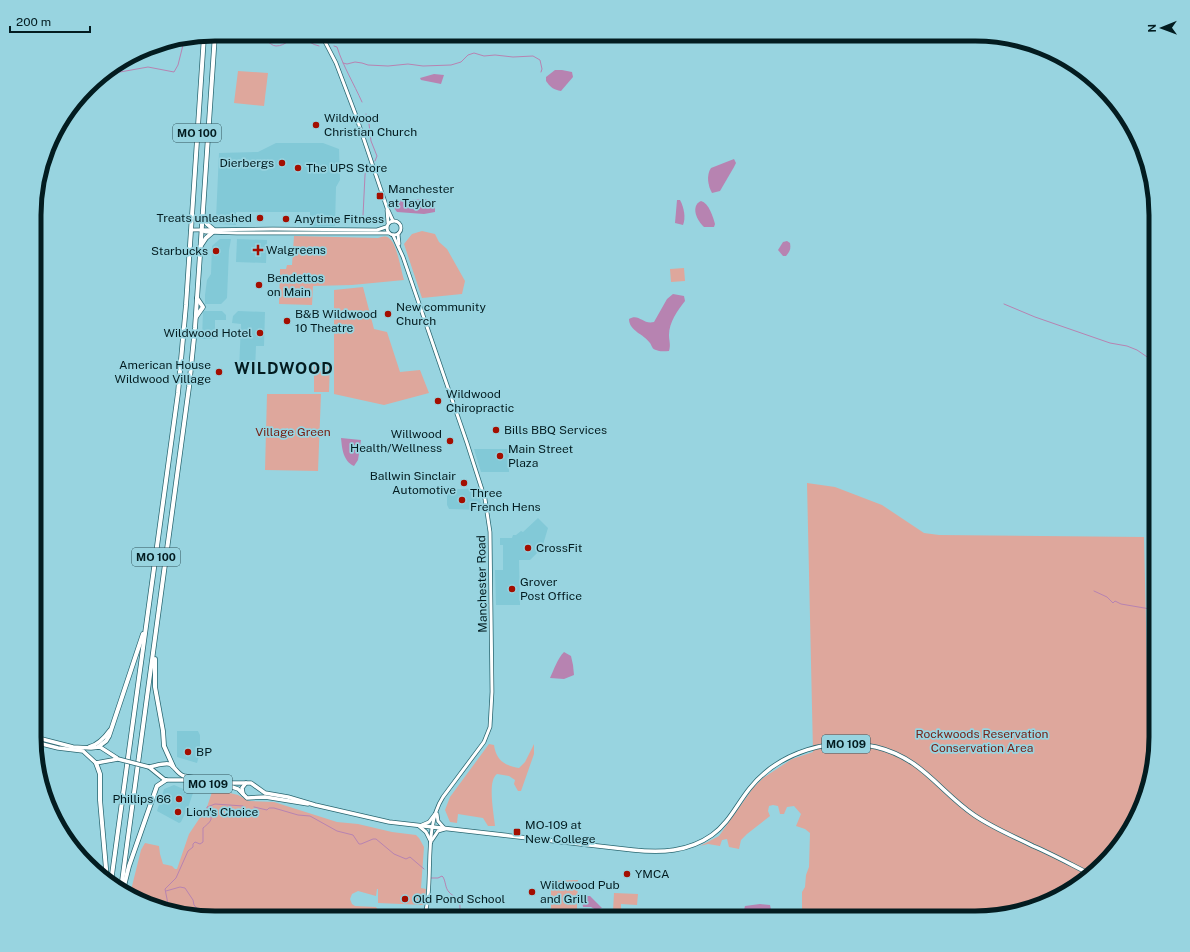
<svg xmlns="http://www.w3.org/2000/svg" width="1190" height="952" font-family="'Public Sans',sans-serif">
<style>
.built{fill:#82c9d7}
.green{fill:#dea79c}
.water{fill:#b783b1}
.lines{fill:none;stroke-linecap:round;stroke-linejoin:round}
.stream{stroke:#b783b1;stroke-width:1}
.secondary-casing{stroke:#296670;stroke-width:4.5}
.primary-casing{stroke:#296670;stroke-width:5}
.highway-casing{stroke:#296670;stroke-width:5.5}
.secondary{stroke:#fff;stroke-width:3}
.primary{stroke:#fff;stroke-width:3.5}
.highway{stroke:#fff;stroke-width:4}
.primary-bridge-casing{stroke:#296670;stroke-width:5;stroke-linecap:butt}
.primary-bridge{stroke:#fff;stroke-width:3.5}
.poi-dot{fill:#a30e00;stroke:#98d4e0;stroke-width:1.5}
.labels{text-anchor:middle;stroke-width:3.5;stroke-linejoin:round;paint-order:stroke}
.shield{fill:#98d4e0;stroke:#30535a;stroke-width:1}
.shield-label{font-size:11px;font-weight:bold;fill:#031c20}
.poi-label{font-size:12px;fill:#031c20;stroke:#98d4e0;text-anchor:start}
.park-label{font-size:12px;fill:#752116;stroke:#98d4e0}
.street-label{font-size:12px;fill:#031c20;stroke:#98d4e0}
.district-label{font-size:16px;font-weight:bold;letter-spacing:1px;fill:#031c20;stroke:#98d4e0}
.rim{fill:none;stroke:#031c20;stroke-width:5}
</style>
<rect width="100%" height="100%" fill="#98d4e0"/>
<g class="built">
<path d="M 276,143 L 323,143 L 339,149 L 340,180 L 336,187 L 335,226 L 310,227 L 310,212 L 236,212 L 236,225 L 219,224 L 216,219 L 219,153 L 258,152 Z"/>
<path d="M 220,239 L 231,239 L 229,250 L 227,298 L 221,304 L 205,304 L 205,295 L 207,280 L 211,274 L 212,246 Z"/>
<path d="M 237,239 L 267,240 L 266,263 L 236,262 Z"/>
<path d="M 203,311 L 222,311 L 226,315 L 226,320 L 215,320 L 215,339 L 202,339 Z"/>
<path d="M 238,311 L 265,312 L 264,346 L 256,346 L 255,370 L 239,370 L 241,324 L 232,323 L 233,316 Z"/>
<path d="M 474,449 L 509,449 L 509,472 L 481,472 Z"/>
<path d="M 477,488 L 483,510 L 449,509 L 447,505 L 447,490 Z"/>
<path d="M 538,518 L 548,528 L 542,548 L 530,560 L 519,560 L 520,605 L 496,605 L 495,570 L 503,570 L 503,545 L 500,545 L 500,538 L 512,538 L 513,535 L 516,535 L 521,531 L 523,532 Z"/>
<path d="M 177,731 L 198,731 L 200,735 L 200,752 L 197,763 L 177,757 Z"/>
<path d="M 174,785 L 193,793 L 188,808 L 181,822 L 179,823 L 157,811 L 164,789 Z"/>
</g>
<g class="green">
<path d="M 481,34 L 500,34 L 498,41 Z"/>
<path d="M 238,71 L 268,73 L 264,106 L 234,103 Z"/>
<path d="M 422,231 L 435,234 L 439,242 L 447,249 L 465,281 L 462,294 L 422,298 L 404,244 L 412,234 Z"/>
<path d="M 294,236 L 378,238 C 382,237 386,235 390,239 C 397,245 401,270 404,280 L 352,285 L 313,286 L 312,305 L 279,304 L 280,269 L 286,269 L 287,265 L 292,265 Z"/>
<path d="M 684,268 L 685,281 L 671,282 L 670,269 Z"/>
<path d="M 363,287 L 374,329 L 387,332 L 400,372 L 420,370 L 429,393 L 384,405 L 334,394 L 334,290 Z"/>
<path d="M 314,363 L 330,363 L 329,392 L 314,392 Z"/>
<path d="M 267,394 L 321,394 L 318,471 L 265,470 Z"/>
<path d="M 807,483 L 835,487 L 882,505 L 924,533 L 939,535 L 1144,537 L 1148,713 L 1156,714 L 1156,749 L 1142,806 L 1111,857 L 1044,904 L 975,918 L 802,918 L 802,892 L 805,887 L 806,875 L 809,867 L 810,833 L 805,829 L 796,826 L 801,814 L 794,806 L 787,807 L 784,814 L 780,814 L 778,806 L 773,805 L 769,806 L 768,811 L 770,816 L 747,834 L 741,840 L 739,849 L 729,847 L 727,839 L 722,840 L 720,846 L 708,844 L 700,846 L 719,836 L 753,788 L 763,778 L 792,759 L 813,752 Z"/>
<path d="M 489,744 L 494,745 C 496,760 505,766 519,768 L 525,762 L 534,744 L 534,754 L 521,791 L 518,791 L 514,784 L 515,780 L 509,776 L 497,774 C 487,781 494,814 495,826 L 488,826 L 483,818 L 458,814 L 457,823 L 450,822 L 445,810 L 450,797 Z"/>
<path d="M 213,789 L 238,795 L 249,801 L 274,802 L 337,822 L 358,824 L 392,832 L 416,835 L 419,838 L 424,847 L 421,888 L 426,889 L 424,905 L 378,903 L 378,889 L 377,889 L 376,896 L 358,891 L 352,894 L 350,899 L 352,904 L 355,906 L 376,907 L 379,911 L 377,918 L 203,918 L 146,904 L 130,894 L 141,850 L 145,843 L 159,846 L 160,854 L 163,864 L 172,866 L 175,869 L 177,869 L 189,834 L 207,807 Z"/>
<path d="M 578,880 L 577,909 L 590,913 L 551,912 L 551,881 Z"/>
<path d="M 614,893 L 638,894 L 637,905 L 621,904 L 621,911 L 613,911 Z"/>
</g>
<g class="water">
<path d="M 555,70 L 562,70 L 572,72 L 573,77 L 561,91 C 554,90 550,87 546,81 L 546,77 Z"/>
<path d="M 434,74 L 444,75 L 441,84 L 421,80 L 420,78 Z"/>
<path d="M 734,159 L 736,163 L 734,167 L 720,191 L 712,193 C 708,186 706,175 711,168 Z"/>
<path d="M 425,199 L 433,202 L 435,206 L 435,212 L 424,214 L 397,212 L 394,208 L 393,204 L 395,201 Z"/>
<path d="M 677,200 L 680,200 C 684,207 686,218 683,225 L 675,223 Z"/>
<path d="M 701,201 C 709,203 713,217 715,224 L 714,227 L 704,227 C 697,221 690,206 701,201 Z"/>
<path d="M 787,241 L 790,243 C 791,249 790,251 786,256 L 783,256 L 778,250 L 783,242 Z"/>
<path d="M 673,294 L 684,296 L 685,301 C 678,310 669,322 669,335 C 669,341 671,345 669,351 C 665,351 660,352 656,350 C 652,349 652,346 650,343 C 644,334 629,331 629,319 C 639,313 643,325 654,322 L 667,299 Z"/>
<path d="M 341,438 L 361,440 L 358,460 L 354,466 C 343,461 342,448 341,438 Z"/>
<path d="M 564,652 L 571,656 L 573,665 L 574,675 L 564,679 L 550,678 C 554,670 557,659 564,652 Z"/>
<path d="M 581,896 L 590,896 L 602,908 L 596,910 L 591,907 L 583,907 Z"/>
<path d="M 760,904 L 770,905 L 773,918 L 742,918 L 745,906 Z"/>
</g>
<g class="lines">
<g class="stream">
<path d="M 230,41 C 242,41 254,41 265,41 C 270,42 272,46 276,46 C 286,46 290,37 299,38 C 307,39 312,45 319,46"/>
<path d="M 334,46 L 337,47 C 343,66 354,84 362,102"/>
<path d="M 343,63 L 347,64 L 355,62 L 362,63 L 368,65 L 388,66 L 408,64 L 423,66 L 451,65 L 461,62 L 468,55 L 474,53 L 484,56 L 495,55 L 513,57 L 533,56 L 540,60 L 542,69 L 541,72"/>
<path d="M 111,70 L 120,72 L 148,67 L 174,72 L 178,65 L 183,45 L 192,42"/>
<path d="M 366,114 L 369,124 L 371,141 L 377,156 L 375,161"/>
<path d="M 363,216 L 365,175 L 366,169 L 368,166"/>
<path d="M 1004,304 L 1035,317 L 1110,343 L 1127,346 L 1137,350 L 1156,363"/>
<path d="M 1094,591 L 1107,597 L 1113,603 L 1115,601 L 1121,604 L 1156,610"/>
<path d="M 254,807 L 267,810 L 269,808 L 274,808 L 298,815 L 310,816 L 337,831 L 353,835 L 359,844 L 361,844 L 373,839 L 376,839 L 394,854 L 406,859 L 410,857 L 424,869"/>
<path d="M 431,878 L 438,878 L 442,876 L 443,877 C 446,882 445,888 449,892 C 457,901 460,893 460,910 L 468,914 L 473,913 L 476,915 L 476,918"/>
<path d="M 166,891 L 180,887 L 185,888 L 193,900 L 194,905 L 206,918"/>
<path d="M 163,908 L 168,904 L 165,889 L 176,878 L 188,851 L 193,847 L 193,844 L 195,842 L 200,844 L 203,842 L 203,828 C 210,822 215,819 207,810 L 207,807 L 215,804 L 243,806"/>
</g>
<defs>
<g id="secondary">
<path d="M 321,34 L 336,63 L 355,113 L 387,208 L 393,221"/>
<path d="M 387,210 L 388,223"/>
<circle cx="394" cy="228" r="7"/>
<path d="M 191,230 L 273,229 L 377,230 L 386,227"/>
<path d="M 201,230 L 205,232 L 237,233 L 388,233"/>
<path d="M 398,234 L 399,244"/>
<path d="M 393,235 L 403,257 L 467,443 L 485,499 L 490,532 L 492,692 L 490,727 L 484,742 L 443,797 C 422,829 435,882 424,918"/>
<path d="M 422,825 L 429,822 L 435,814"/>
<path d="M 419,826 L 426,832 L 431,842"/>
<path d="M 432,840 L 438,831 L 445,829 L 438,821 L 437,814"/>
</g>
<g id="primary">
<path d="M 34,737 L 73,747 L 91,748 L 100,747 L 117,758"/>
<path d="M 34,742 L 58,748 L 83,751 L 96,763 L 118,759"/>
<path d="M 89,747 C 97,745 105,737 110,730"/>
<path d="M 149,767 C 155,766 163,763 169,764 C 175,766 177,774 184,776 L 227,783 L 251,783 L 265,793 L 288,797 L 315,805 L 389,822 L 633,850 C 661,853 688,852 712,835 C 729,823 737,804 750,788 C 779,752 831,736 876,747 C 922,758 939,791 974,815 C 993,828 1013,836 1033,846 C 1052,854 1070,864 1088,873"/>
<path d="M 149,767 L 165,780 L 188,780 L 232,787 L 238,789 L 247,798 L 265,797 L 308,804"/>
<path d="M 243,794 L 242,788 L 246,783"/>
</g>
<g id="highway">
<path d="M 202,216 L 207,224 L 213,229"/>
<path d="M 200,247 L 206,238 L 213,232"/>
<path d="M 196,317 L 203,307 L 197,298"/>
<path d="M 155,659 L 155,687 L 163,731 L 164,746 L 173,766"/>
<path d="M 98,747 L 106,741 L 109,736 L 143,634"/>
<path d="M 96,763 L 100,774 L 100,800 L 107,880"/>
<path d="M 111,882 L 178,393 L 186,305 L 204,36"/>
<path d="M 121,889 L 189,387 L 195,328 L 215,34"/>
<path d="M 123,890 L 129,866 L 157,786 L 166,780"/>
</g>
</defs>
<use href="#secondary" class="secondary-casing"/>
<use href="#primary" class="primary-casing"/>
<use href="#highway" class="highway-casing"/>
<use href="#secondary" class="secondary"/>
<use href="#primary" class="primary"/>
<use href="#highway" class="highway"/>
<defs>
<path id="primary-bridge" d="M 118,759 L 149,767"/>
</defs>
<use href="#primary-bridge" class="primary-bridge-casing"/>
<use href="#primary-bridge" class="primary-bridge"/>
</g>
<g class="poi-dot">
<circle cx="316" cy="125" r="4"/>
<circle cx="282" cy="163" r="4"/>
<circle cx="298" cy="168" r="4"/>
<rect x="376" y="192" width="8" height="8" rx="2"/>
<circle cx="260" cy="218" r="4"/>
<circle cx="286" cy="219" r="4"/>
<path d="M256 244h4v4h4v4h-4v4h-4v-4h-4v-4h4z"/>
<circle cx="216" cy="251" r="4"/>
<circle cx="259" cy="285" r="4"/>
<circle cx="388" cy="314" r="4"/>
<circle cx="287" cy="321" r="4"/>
<circle cx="260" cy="333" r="4"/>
<circle cx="219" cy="372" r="4"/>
<circle cx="438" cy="401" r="4"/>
<circle cx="496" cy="430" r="4"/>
<circle cx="450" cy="441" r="4"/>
<circle cx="500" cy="456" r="4"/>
<circle cx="464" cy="483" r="4"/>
<circle cx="462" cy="500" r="4"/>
<circle cx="528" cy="548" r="4"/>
<circle cx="512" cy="589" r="4"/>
<circle cx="188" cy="752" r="4"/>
<circle cx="179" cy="799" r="4"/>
<circle cx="178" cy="812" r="4"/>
<rect x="513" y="828" width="8" height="8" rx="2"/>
<circle cx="627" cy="874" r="4"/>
<circle cx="532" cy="892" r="4"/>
<circle cx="405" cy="899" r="4"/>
</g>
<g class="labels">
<g class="shield">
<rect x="173" y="124" width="48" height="18" rx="3"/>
<rect x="132" y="548" width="48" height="18" rx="3"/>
<rect x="822" y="735" width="48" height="18" rx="3"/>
<rect x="184" y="775" width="48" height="18" rx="3"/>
</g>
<g class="shield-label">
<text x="197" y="137">MO 100</text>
<text x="156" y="561">MO 100</text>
<text x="846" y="748">MO 109</text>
<text x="208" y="788">MO 109</text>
</g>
<g class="poi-label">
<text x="324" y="122">Wildwood<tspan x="324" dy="14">Christian Church</tspan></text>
<text x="274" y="167" text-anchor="end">Dierbergs</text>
<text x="306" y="172">The UPS Store</text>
<text x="388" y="193">Manchester<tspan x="388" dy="14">at Taylor</tspan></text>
<text x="252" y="222" text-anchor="end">Treats unleashed</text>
<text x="294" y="223">Anytime Fitness</text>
<text x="266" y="254">Walgreens</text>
<text x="208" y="255" text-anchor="end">Starbucks</text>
<text x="267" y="282">Bendettos<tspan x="267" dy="14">on Main</tspan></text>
<text x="396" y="311">New community<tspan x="396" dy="14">Church</tspan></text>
<text x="295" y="318">B&amp;B Wildwood<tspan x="295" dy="14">10 Theatre</tspan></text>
<text x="252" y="337" text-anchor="end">Wildwood Hotel</text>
<text x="211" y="369" text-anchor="end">American House<tspan x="211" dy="14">Wildwood Village</tspan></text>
<text x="446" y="398">Wildwood<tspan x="446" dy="14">Chiropractic</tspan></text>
<text x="504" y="434">Bills BBQ Services</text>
<text x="442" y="438" text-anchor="end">Willwood<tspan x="442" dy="14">Health/Wellness</tspan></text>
<text x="508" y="453">Main Street<tspan x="508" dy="14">Plaza</tspan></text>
<text x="456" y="480" text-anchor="end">Ballwin Sinclair<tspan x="456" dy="14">Automotive</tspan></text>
<text x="470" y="497">Three<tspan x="470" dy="14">French Hens</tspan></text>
<text x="536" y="552">CrossFit</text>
<text x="520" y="586">Grover<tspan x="520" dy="14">Post Office</tspan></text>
<text x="196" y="756">BP</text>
<text x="171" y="803" text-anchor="end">Phillips 66</text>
<text x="186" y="816">Lion's Choice</text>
<text x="525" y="829">MO-109 at<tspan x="525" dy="14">New College</tspan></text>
<text x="635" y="878">YMCA</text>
<text x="540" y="889">Wildwood Pub<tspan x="540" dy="14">and Grill</tspan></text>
<text x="413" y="903">Old Pond School</text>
</g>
<g class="park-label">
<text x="293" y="436">Village Green</text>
<text x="982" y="738">Rockwoods Reservation<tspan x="982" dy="14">Conservation Area</tspan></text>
</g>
<g class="street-label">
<text transform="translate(482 584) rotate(-91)" y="4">Manchester Road</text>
</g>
<g class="district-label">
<text x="284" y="374">WILDWOOD</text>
</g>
</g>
<path d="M0 0H1190V952H0ZM215 41H975A174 174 0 0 1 1149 215V737A174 174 0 0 1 975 911H215A174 174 0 0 1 41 737V215A174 174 0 0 1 215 41Z" fill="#98d4e0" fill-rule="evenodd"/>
<path class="rim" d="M215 41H975A174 174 0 0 1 1149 215V737A174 174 0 0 1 975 911H215A174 174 0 0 1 41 737V215A174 174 0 0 1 215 41Z"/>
<g transform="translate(1162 28) rotate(269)" stroke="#98d4e0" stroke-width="3" paint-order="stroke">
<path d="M0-3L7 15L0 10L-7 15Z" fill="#031c20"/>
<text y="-6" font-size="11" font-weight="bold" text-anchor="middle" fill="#031c20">N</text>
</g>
<path d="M10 26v6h80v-6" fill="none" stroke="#031c20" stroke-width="2"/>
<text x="16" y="26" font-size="12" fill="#031c20" stroke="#98d4e0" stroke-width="3" paint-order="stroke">200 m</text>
</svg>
